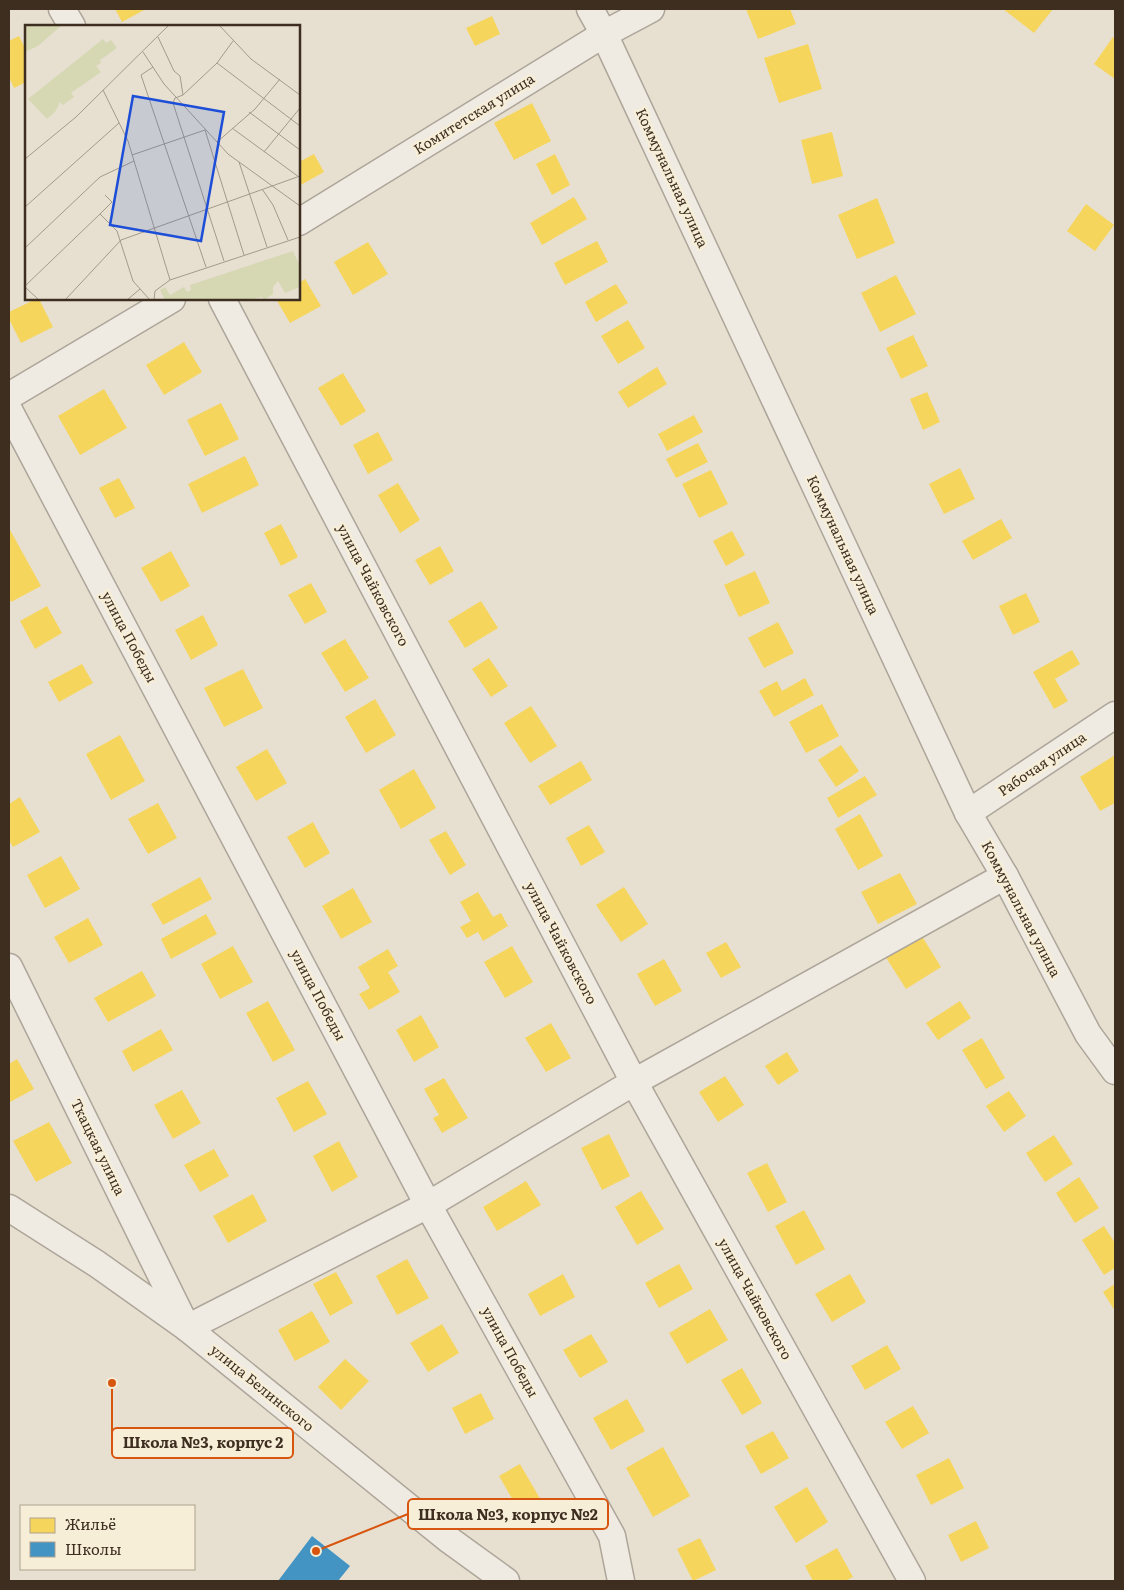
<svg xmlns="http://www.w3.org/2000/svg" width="1124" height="1590" font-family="Literata,serif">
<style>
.homes{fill:#f6d55c}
.schools{fill:#4393c3}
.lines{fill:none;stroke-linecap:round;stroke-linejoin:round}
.minor-casing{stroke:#ada599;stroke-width:29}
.minor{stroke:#efebe3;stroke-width:26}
.labels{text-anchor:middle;stroke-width:5;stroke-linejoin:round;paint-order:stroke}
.street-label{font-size:14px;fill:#3d2e20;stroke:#f7eed8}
.inset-road{fill:none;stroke:#a3998a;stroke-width:1}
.view{fill:#1d4ed8;fill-opacity:0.15;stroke:#1d4ed8;stroke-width:2.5}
.inset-edge{fill:none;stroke:#3d2e20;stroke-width:2.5}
.leader{fill:none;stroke:#d7550e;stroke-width:2}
.callout-dot{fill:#d7550e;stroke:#f7eed8;stroke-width:2}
.callout{fill:#f7eed8;stroke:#d7550e;stroke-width:2}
.callout-label{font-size:15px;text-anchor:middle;font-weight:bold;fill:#3d2e20}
</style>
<rect width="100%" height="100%" fill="#e7e0d1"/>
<g class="homes">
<path d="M 115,9 L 146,9 L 122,22 Z"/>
<path d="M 746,9 L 790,9 L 796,24 L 758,39 Z"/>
<path d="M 1003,9 L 1053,9 L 1034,33 Z"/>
<path d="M 492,16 L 500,34 L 475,46 L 466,28 Z"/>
<path d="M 19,36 L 26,50 L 26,82 L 14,88 L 9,77 L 9,41 Z"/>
<path d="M 1113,37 L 1115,39 L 1115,79 L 1094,64 Z"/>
<path d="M 808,44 L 822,89 L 779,103 L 764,58 Z"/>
<path d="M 532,103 L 551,141 L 514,160 L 494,123 Z"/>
<path d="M 832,132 L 843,176 L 812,184 L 801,140 Z"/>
<path d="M 314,154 L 324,172 L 299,186 L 299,162 Z"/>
<path d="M 555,154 L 570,185 L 552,195 L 536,164 Z"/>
<path d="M 574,197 L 587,219 L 542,245 L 530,223 Z"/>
<path d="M 877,198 L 895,243 L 857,259 L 838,215 Z"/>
<path d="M 1086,204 L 1114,225 L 1095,251 L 1067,231 Z"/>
<path d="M 597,241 L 608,262 L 565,285 L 554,263 Z"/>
<path d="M 368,242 L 388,274 L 353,295 L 334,262 Z"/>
<path d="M 896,275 L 916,314 L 880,332 L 861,293 Z"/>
<path d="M 305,279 L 321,306 L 290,323 L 276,299 L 299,299 L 299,283 Z"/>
<path d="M 616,284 L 628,303 L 596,322 L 585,302 Z"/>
<path d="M 36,299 L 39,299 L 53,327 L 21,343 L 9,319 L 9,312 Z"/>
<path d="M 628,320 L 645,348 L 618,364 L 601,336 Z"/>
<path d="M 913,335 L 928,366 L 901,379 L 886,348 Z"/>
<path d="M 184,342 L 202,372 L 164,395 L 146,365 Z"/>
<path d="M 657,367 L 667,384 L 628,408 L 618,392 Z"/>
<path d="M 343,373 L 366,411 L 341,426 L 318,388 Z"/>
<path d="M 104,389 L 127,428 L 80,455 L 58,416 Z"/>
<path d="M 927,392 L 940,422 L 923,430 L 910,399 Z"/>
<path d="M 221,403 L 239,439 L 205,456 L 187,420 Z"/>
<path d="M 694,415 L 703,432 L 667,451 L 658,434 Z"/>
<path d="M 378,432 L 393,460 L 368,474 L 353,445 Z"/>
<path d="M 698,443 L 708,462 L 676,478 L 666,459 Z"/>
<path d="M 245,456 L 259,485 L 202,513 L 188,484 Z"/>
<path d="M 960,468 L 975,499 L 944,514 L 929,484 Z"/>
<path d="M 711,470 L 728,504 L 699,518 L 682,484 Z"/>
<path d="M 119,478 L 135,508 L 115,518 L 99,488 Z"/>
<path d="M 398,483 L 420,520 L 400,533 L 378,495 Z"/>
<path d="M 1001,519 L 1012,538 L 973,560 L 962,541 Z"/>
<path d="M 281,524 L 298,557 L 281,566 L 264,533 Z"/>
<path d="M 9,528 L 41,586 L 11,602 L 9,598 Z"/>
<path d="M 732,531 L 745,555 L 726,566 L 713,541 Z"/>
<path d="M 440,546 L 454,571 L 430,585 L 415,560 Z"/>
<path d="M 171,551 L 190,586 L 161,602 L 141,568 Z"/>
<path d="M 755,571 L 770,603 L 739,617 L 724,585 Z"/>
<path d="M 311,583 L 327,612 L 305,624 L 288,595 Z"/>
<path d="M 1026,593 L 1040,622 L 1013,635 L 999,606 Z"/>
<path d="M 481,601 L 498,628 L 465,648 L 448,621 Z"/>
<path d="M 47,606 L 62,633 L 35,649 L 20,621 Z"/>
<path d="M 203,615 L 218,645 L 191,660 L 175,630 Z"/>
<path d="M 778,622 L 794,653 L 764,668 L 748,638 Z"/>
<path d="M 345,639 L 369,678 L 345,692 L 321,653 Z"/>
<path d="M 1072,650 L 1080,664 L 1055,679 L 1068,701 L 1054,709 L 1033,672 Z"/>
<path d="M 489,658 L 508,686 L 491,697 L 472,669 Z"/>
<path d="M 82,664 L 93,683 L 59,702 L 48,682 Z"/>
<path d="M 243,669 L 263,708 L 224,727 L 204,688 Z"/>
<path d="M 805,678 L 814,695 L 774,717 L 759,691 L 777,681 L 782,691 Z"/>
<path d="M 375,699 L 396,735 L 366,753 L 345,717 Z"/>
<path d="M 822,704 L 839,736 L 806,753 L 789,722 Z"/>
<path d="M 531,706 L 557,746 L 530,763 L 504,723 Z"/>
<path d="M 120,735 L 145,781 L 111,800 L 86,754 Z"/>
<path d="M 841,745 L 859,771 L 836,787 L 818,760 Z"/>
<path d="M 267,749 L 287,783 L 256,801 L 236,767 Z"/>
<path d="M 1115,755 L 1115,803 L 1100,811 L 1080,777 Z"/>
<path d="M 581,761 L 592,780 L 550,805 L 538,786 Z"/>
<path d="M 414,769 L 436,808 L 401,829 L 379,790 Z"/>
<path d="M 865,776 L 877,795 L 838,818 L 827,798 Z"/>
<path d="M 20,797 L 40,832 L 13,847 L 9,840 L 9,804 Z"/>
<path d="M 158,803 L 177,838 L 148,854 L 128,819 Z"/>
<path d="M 860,814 L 883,856 L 858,870 L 835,829 Z"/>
<path d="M 313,822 L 330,853 L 305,868 L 287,837 Z"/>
<path d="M 589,825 L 605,852 L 581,866 L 566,838 Z"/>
<path d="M 446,831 L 466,865 L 450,875 L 429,840 Z"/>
<path d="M 61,856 L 80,889 L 45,908 L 27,875 Z"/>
<path d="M 900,873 L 917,904 L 878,924 L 861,892 Z"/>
<path d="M 200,877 L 212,899 L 163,925 L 151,904 Z"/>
<path d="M 624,887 L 648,924 L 621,942 L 596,905 Z"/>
<path d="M 353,888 L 372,922 L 341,939 L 322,906 Z"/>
<path d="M 478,892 L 493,917 L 501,913 L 508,926 L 483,941 L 478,932 L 467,938 L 460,927 L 471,921 L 460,902 Z"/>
<path d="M 206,914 L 217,934 L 171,959 L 161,939 Z"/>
<path d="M 88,918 L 103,945 L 69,963 L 54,937 Z"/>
<path d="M 920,933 L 941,967 L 906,989 L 885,956 Z"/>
<path d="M 726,942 L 741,967 L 721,978 L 706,953 Z"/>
<path d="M 233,946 L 253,982 L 220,999 L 201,964 Z"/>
<path d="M 512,946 L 533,982 L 505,998 L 484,962 Z"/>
<path d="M 388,949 L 398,966 L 388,972 L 400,992 L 369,1010 L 359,994 L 370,988 L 358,967 Z"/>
<path d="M 664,959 L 682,991 L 655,1006 L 637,974 Z"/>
<path d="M 142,971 L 156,996 L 108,1022 L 94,998 Z"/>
<path d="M 268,1001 L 295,1050 L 273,1062 L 246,1013 Z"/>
<path d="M 960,1001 L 971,1018 L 938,1040 L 926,1023 Z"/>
<path d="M 421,1015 L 439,1047 L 414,1062 L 396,1030 Z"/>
<path d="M 551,1023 L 571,1058 L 546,1072 L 525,1038 Z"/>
<path d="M 161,1029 L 173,1050 L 133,1072 L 122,1051 Z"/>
<path d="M 982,1038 L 1005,1078 L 986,1089 L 962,1050 Z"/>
<path d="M 787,1052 L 799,1071 L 778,1085 L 765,1066 Z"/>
<path d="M 17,1059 L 34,1089 L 10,1102 L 9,1064 Z"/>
<path d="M 725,1076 L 744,1105 L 718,1122 L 699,1092 Z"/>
<path d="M 444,1078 L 468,1118 L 442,1133 L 433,1118 L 439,1115 L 424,1089 Z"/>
<path d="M 308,1081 L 327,1114 L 294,1132 L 276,1098 Z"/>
<path d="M 182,1090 L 201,1123 L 173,1139 L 154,1105 Z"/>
<path d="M 1009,1091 L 1026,1116 L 1004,1132 L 986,1106 Z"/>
<path d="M 49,1122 L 72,1163 L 36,1182 L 13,1141 Z"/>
<path d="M 609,1134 L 630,1176 L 602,1190 L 581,1148 Z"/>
<path d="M 1054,1135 L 1073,1164 L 1045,1182 L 1026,1153 Z"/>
<path d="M 339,1141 L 358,1177 L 332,1192 L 313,1156 Z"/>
<path d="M 214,1149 L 229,1176 L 200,1192 L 184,1165 Z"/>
<path d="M 767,1163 L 787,1202 L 768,1212 L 747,1173 Z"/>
<path d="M 1079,1177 L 1099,1208 L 1075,1223 L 1056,1193 Z"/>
<path d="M 526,1181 L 541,1205 L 497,1231 L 483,1207 Z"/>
<path d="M 641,1191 L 664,1229 L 637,1245 L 615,1207 Z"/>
<path d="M 253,1194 L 267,1221 L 228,1243 L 213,1216 Z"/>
<path d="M 804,1210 L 825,1249 L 796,1265 L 775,1226 Z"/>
<path d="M 1104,1226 L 1115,1243 L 1115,1268 L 1104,1275 L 1082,1240 Z"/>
<path d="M 407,1259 L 429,1298 L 397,1315 L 376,1276 Z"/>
<path d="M 679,1264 L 693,1289 L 659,1308 L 645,1283 Z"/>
<path d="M 336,1272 L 353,1303 L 330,1316 L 313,1284 Z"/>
<path d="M 563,1274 L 575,1297 L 540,1316 L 528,1294 Z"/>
<path d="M 850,1274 L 866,1302 L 832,1322 L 815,1294 Z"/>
<path d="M 1115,1284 L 1115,1311 L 1103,1292 Z"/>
<path d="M 710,1309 L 728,1340 L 687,1364 L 669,1333 Z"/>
<path d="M 312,1311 L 330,1342 L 295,1361 L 278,1330 Z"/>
<path d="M 442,1324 L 459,1353 L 428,1372 L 410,1343 Z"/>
<path d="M 591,1334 L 608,1362 L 580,1378 L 563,1350 Z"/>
<path d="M 887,1345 L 901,1369 L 865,1390 L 851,1366 Z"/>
<path d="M 345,1359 L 369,1381 L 341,1410 L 318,1387 Z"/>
<path d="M 742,1368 L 762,1403 L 742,1415 L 721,1380 Z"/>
<path d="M 481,1393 L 494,1419 L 465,1434 L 452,1408 Z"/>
<path d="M 627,1399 L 645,1431 L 611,1450 L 593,1418 Z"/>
<path d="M 913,1406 L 929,1433 L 902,1449 L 885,1422 Z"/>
<path d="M 773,1431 L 789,1458 L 761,1474 L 745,1446 Z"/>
<path d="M 663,1447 L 690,1496 L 653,1517 L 626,1468 Z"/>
<path d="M 949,1458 L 964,1488 L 931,1505 L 916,1475 Z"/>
<path d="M 520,1464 L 542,1502 L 521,1514 L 499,1476 Z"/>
<path d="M 807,1487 L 828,1522 L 796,1543 L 774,1507 Z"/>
<path d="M 976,1521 L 989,1548 L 961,1562 L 948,1535 Z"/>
<path d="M 700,1538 L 716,1570 L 693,1581 L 677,1549 Z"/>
<path d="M 837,1548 L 853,1577 L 845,1581 L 813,1581 L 805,1566 Z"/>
</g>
<path class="schools" d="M 312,1536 L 350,1566 L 338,1581 L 278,1581 Z"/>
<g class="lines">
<defs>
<g id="minor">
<path d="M 62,9 L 72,26"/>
<path d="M 590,9 L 604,34 L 968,813 L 1005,876 L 1088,1034 L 1115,1071"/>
<path d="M 299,222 L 604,34 L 651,9"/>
<path d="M 222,299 L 634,1082 L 912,1581"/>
<path d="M 9,396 L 172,299"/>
<path d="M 9,410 L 428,1205 L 612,1536 L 621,1581"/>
<path d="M 968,813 L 1115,715"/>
<path d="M 9,967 L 187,1328 L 428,1205 L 634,1082 L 1005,876"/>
<path d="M 9,1208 L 97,1264 L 187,1328 L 448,1539 L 506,1581"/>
</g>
</defs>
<use href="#minor" class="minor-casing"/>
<use href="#minor" class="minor"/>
</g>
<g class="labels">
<g class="street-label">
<text transform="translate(474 114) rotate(-32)" y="5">Комитетская улица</text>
<text transform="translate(672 178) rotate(65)" y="5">Коммунальная улица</text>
<text transform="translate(843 545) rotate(65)" y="5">Коммунальная улица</text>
<text transform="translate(373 585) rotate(62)" y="5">улица Чайковского</text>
<text transform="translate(129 637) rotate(62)" y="5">улица Победы</text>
<text transform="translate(1042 764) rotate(-34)" y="5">Рабочая улица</text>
<text transform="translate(1021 909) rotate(62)" y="5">Коммунальная улица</text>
<text transform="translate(561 943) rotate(62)" y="5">улица Чайковского</text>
<text transform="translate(318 995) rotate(62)" y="5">улица Победы</text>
<text transform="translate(98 1147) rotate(64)" y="5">Ткацкая улица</text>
<text transform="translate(755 1299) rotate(61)" y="5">улица Чайковского</text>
<text transform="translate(510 1352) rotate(61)" y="5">улица Победы</text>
<text transform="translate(262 1388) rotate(39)" y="5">улица Белинского</text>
</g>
</g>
<g transform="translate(25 25)">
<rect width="275" height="275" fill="#e7e0d1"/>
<path d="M 0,0 L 37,0 L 13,21 L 0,27 ZM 78,14 L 81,18 L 86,15 L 92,23 L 75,35 L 76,38 L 71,41 L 76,47 L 46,68 L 49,72 L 38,80 L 35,77 L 30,87 L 22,94 L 3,74 ZM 268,226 L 275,241 L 275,262 L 260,268 L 253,256 L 248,262 L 248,269 L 239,275 L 237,272 L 224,275 L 140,275 L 135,265 L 140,262 L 145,270 L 159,262 L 162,267 L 166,265 L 165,260 Z" fill="#d6d7b3"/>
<path class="inset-road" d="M 194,0 L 226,34 L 275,70M 133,12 L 149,46 L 155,51 L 158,70M 118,27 L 139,59 L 203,129 L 275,181M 192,38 L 275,101M 128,42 L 116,50 L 181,242M 78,65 L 103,116 L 145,255M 224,87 L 275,125M 207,103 L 274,152M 192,117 L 230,84 L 255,54M 239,127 L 275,83M 107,130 L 180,105 L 219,230M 0,134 L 51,92 L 144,0M 214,137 L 242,222M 237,164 L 248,180 L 263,215M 80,170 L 87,177 L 75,189 L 92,206 L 108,256 L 125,275M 0,182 L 94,98M 0,223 L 75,152 L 109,136M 199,236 L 148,78 L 150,73 L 158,70 L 192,38 L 208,16M 0,261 L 75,189M 0,262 L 14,275M 40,275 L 96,215 L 275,151M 102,275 L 115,264M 129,275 L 130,266 L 145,255 L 275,212"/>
<path class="view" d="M 108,71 L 199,87 L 176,216 L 85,200 Z"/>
<rect width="275" height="275" class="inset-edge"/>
</g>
<path class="leader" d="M112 1383L112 1443M316 1551L408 1514"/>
<g class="callout-dot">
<circle cx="112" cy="1383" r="5"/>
<circle cx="316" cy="1551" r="5"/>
</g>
<g class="callout">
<rect x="112" y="1428" width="181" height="30" rx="5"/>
<rect x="408" y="1499" width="200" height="30" rx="5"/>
</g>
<g class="callout-label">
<text x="203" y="1448">Школа №3, корпус 2</text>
<text x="508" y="1520">Школа №3, корпус №2</text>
</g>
<rect width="1124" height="1590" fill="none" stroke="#3d2e20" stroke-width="20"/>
<rect x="20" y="1505" width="175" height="65" fill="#f7eed8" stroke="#ada18e"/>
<rect x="30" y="1518" width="25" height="15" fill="#f6d55c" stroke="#ada18e"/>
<text x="65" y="1530" font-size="15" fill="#3d2e20">Жильё</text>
<rect x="30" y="1542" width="25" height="15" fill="#4393c3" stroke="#ada18e"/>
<text x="65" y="1555" font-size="15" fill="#3d2e20">Школы</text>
</svg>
